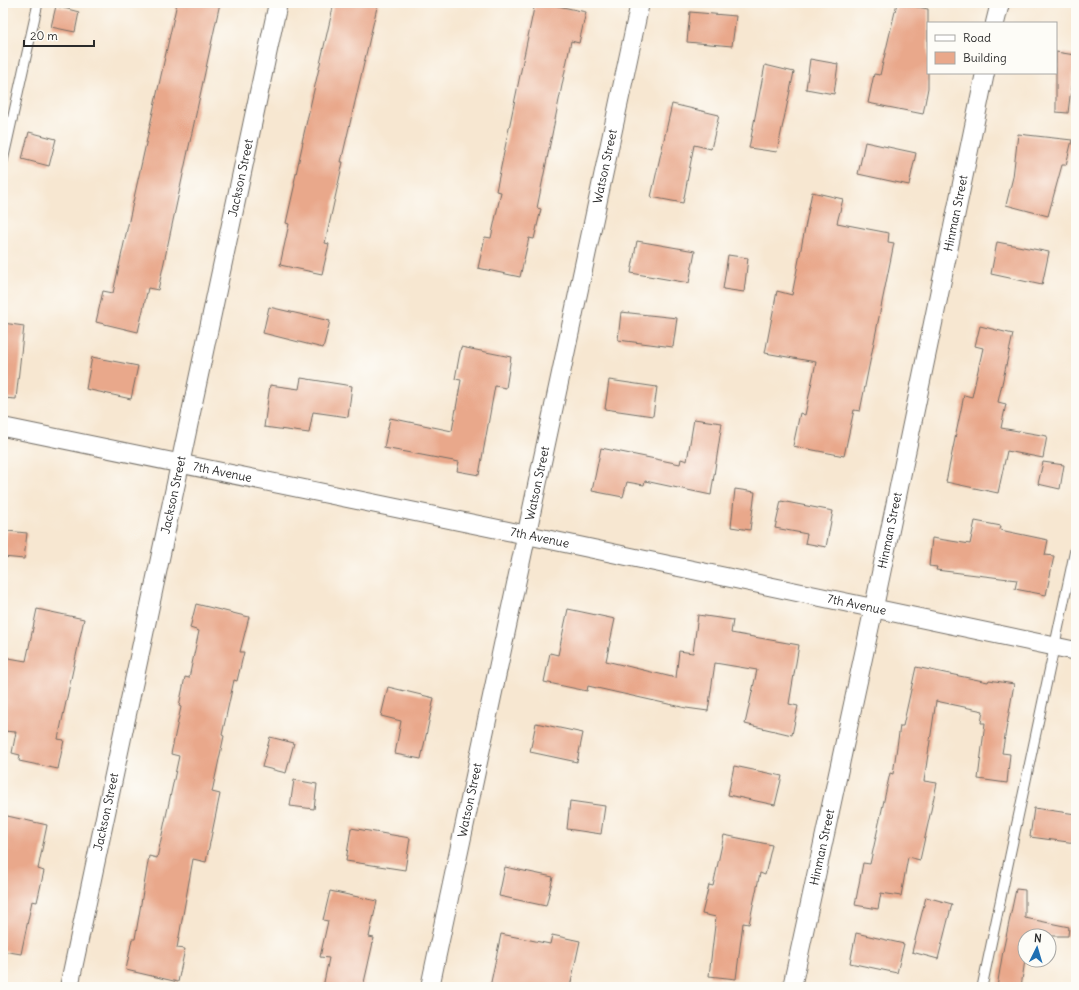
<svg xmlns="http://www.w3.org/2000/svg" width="1079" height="990" font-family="Delius,sans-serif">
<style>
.building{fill:#e9a88b}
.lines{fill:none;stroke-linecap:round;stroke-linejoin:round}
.lane-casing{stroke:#726d65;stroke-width:11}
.street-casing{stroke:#726d65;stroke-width:20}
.lane{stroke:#fff;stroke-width:9}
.street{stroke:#fff;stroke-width:18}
.labels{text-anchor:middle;stroke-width:4;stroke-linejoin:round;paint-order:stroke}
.street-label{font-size:12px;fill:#2b2b2b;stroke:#fdfcf7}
</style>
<rect width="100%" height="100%" fill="#fdfcf7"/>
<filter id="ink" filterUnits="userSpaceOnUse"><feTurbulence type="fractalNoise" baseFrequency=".025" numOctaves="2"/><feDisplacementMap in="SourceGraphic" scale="8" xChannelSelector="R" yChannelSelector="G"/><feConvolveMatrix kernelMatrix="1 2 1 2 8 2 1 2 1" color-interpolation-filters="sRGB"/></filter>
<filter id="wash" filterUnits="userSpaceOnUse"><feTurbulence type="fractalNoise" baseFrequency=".012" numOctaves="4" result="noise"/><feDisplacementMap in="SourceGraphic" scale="16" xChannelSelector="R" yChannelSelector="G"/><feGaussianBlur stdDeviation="0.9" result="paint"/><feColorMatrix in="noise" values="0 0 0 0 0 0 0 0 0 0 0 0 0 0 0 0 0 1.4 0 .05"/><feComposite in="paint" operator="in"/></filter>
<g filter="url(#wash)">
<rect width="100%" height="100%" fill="#f7e7d1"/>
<g id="blocks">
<g class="building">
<path d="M 177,3 L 220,3 L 158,290 L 148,288 L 138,332 L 96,322 L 103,291 L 113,293 Z"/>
<path d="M 334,3 L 378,3 L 341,162 L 343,162 L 325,243 L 329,244 L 322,274 L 280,265 L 289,224 L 286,223 L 295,183 L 294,183 L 303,142 L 302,142 Z"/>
<path d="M 535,3 L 544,3 L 586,12 L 579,43 L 571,41 L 537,208 L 541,209 L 534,239 L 529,238 L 520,277 L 478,268 L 485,237 L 491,238 L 501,192 L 496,191 Z"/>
<path d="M 897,3 L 928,9 L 928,88 L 923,114 L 868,103 L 874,74 L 880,75 Z"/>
<path d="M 56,6 L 79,12 L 75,32 L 51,27 Z"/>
<path d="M 690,12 L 736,16 L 732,46 L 687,42 Z"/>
<path d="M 1056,52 L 1075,55 L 1068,113 L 1056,112 Z"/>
<path d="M 810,59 L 838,64 L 834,94 L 806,89 Z"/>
<path d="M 765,65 L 794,72 L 777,152 L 749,148 Z"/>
<path d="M 672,104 L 719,115 L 711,149 L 694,145 L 683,203 L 651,197 Z"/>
<path d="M 29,132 L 56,139 L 49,166 L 22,159 Z"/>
<path d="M 1018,134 L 1072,140 L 1066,165 L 1062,165 L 1048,216 L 1006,205 L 1013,177 Z"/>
<path d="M 865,142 L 916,153 L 909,185 L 858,174 Z"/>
<path d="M 812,192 L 843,199 L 837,223 L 889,233 L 888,242 L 894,243 L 860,411 L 854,410 L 844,456 L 793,446 L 800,413 L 805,415 L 816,362 L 765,353 L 777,291 L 792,295 Z"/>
<path d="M 637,241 L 695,251 L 689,283 L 631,273 Z"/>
<path d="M 997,242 L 1049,252 L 1042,285 L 991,274 Z"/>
<path d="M 728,255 L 748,258 L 744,292 L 723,289 Z"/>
<path d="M 269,307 L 330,321 L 323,348 L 263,333 Z"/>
<path d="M 621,312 L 677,318 L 673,347 L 618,340 Z"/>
<path d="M 3,323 L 24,326 L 16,399 L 3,398 Z"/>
<path d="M 980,326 L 1013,334 L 998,402 L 1006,404 L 1001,428 L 1047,436 L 1043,458 L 1007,451 L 998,493 L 946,482 L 964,395 L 972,397 L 983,348 L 975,346 Z"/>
<path d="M 461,347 L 511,357 L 506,388 L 495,386 L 479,475 L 457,471 L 459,462 L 384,448 L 390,418 L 452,431 L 461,380 L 455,379 Z"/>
<path d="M 92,357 L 138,366 L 131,399 L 86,389 Z"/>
<path d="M 301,378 L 352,386 L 348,417 L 313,412 L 309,433 L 264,427 L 270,385 L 299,389 Z"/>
<path d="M 609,380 L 657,387 L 653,416 L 605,409 Z"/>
<path d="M 694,419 L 722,423 L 711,495 L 645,481 L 644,485 L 627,482 L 623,497 L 592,491 L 601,448 L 680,464 L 681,459 L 687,461 Z"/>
<path d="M 1043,462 L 1064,465 L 1060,489 L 1038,484 Z"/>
<path d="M 735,489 L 755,492 L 750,530 L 731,527 Z"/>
<path d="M 781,501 L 833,511 L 826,547 L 805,543 L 807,534 L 775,528 Z"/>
<path d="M 975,521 L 1001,526 L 1000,530 L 1048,540 L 1045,555 L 1054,556 L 1046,595 L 1015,589 L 1017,580 L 936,570 L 937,567 L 929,566 L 932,538 L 970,544 Z"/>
<path d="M 7,531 L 27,533 L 24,559 L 3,557 Z"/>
<path d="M 196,604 L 249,617 L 240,652 L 244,652 L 237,681 L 234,680 L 222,735 L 224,736 L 212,792 L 220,794 L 206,862 L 193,859 L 177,948 L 185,949 L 178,982 L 126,970 L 132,939 L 135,939 L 149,856 L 157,858 L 179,756 L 171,754 L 181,707 L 179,706 L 185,677 L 189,678 L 199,631 L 190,628 Z"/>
<path d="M 37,609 L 84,619 L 58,739 L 64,740 L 58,769 L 19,761 L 20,755 L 12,753 L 16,732 L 3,731 L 3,657 L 26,661 Z"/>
<path d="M 568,609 L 615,619 L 606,661 L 676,678 L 679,651 L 693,653 L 698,615 L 733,620 L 731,633 L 799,645 L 789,704 L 798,706 L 792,735 L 745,724 L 757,670 L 715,663 L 708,711 L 686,708 L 588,686 L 587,691 L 544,682 L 550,653 L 558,655 Z"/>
<path d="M 916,667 L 988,682 L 989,680 L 1014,684 L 1002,753 L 1010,754 L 1007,783 L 978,779 L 985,723 L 981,723 L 983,711 L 936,701 L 924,781 L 937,783 L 920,860 L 908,857 L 901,896 L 881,893 L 878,909 L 855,905 L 863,863 L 870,864 L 890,773 L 893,774 L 900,726 L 903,726 Z"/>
<path d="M 388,687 L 434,698 L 421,759 L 395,754 L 401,721 L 381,716 Z"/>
<path d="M 536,723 L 583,733 L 577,762 L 530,752 Z"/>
<path d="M 270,737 L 294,743 L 286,773 L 262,767 Z"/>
<path d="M 734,766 L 782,776 L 775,805 L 728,795 Z"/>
<path d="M 294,780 L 317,784 L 314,809 L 290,806 Z"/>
<path d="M 570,801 L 605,806 L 601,834 L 567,829 Z"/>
<path d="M 1034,808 L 1076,814 L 1076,843 L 1030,837 Z"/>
<path d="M 3,815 L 47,825 L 38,869 L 44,871 L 37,902 L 32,901 L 21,954 L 3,951 Z"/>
<path d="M 351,828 L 410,838 L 405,870 L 346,861 Z"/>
<path d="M 724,835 L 772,845 L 765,875 L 760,873 L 749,924 L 743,923 L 736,979 L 709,976 L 716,917 L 702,914 L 709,885 L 713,886 Z"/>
<path d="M 505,867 L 553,877 L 546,906 L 499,896 Z"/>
<path d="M 1016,889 L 1025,890 L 1025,918 L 1069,927 L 1068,936 L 1025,936 L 1025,960 L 1021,987 L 997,987 L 1003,951 Z"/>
<path d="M 330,891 L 377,901 L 369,937 L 374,938 L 363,987 L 323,987 L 329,958 L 320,957 L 328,921 L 323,920 Z"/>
<path d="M 926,897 L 952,904 L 938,959 L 912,952 Z"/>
<path d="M 856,933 L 904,944 L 897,973 L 850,963 Z"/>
<path d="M 501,934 L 550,944 L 552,935 L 580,941 L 570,987 L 490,987 Z"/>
</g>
</g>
</g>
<g filter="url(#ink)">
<use href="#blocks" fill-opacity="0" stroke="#726d65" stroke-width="1"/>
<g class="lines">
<defs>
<g id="lane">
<path d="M 3,161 L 38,3"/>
<path d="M 982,987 L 1076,545"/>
</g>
<g id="street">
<path d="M 995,23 L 1000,3"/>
<path id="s1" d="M 3,427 L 527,535 L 1076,651"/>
<path id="s2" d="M 69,987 L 278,3"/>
<path id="s3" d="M 430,987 L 640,3"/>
<path id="s4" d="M 792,987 L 874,607 L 985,73"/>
</g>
</defs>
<use href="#lane" class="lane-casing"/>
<use href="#street" class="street-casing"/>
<use href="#lane" class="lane"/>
<use href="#street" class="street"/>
</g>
</g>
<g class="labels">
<g class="street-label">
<text dy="4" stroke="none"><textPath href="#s3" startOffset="839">Watson Street</textPath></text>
<text dy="4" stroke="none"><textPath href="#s2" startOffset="827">Jackson Street</textPath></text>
<text dy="4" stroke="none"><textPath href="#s4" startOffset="791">Hinman Street</textPath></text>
<text dy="4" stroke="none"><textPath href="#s1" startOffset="224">7th Avenue</textPath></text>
<text dy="4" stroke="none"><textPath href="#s3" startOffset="515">Watson Street</textPath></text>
<text dy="4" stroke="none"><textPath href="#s2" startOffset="503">Jackson Street</textPath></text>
<text dy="4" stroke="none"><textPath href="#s4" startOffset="467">Hinman Street</textPath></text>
<text dy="4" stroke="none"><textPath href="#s1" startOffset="548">7th Avenue</textPath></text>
<text dy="4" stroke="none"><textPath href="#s1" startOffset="872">7th Avenue</textPath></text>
<text dy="4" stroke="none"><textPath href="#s3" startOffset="191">Watson Street</textPath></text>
<text dy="4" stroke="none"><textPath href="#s2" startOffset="179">Jackson Street</textPath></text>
<text dy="4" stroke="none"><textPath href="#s4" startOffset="143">Hinman Street</textPath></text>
</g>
</g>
<rect width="1079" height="990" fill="none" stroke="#fdfcf7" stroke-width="16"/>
<rect x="927" y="22" width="130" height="52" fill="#fdfcf7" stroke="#a9a8a5"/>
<rect x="935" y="35" width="20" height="6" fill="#ffffff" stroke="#a9a8a5"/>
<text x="963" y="42" font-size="12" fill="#2b2b2b">Road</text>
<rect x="935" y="52" width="20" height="12" fill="#e9a88b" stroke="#a9a8a5"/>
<text x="963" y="62" font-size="12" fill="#2b2b2b">Building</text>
<g transform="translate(1037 948) rotate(5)"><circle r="19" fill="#fdfcf7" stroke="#a9a8a5"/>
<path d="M0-3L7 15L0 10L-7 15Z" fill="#1f6fb2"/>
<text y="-6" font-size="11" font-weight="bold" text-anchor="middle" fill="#2b2b2b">N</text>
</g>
<path d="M24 40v6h70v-6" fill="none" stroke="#2b2b2b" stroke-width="2"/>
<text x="30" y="40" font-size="12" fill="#2b2b2b" stroke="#fdfcf7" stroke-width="3" paint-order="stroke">20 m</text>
</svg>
